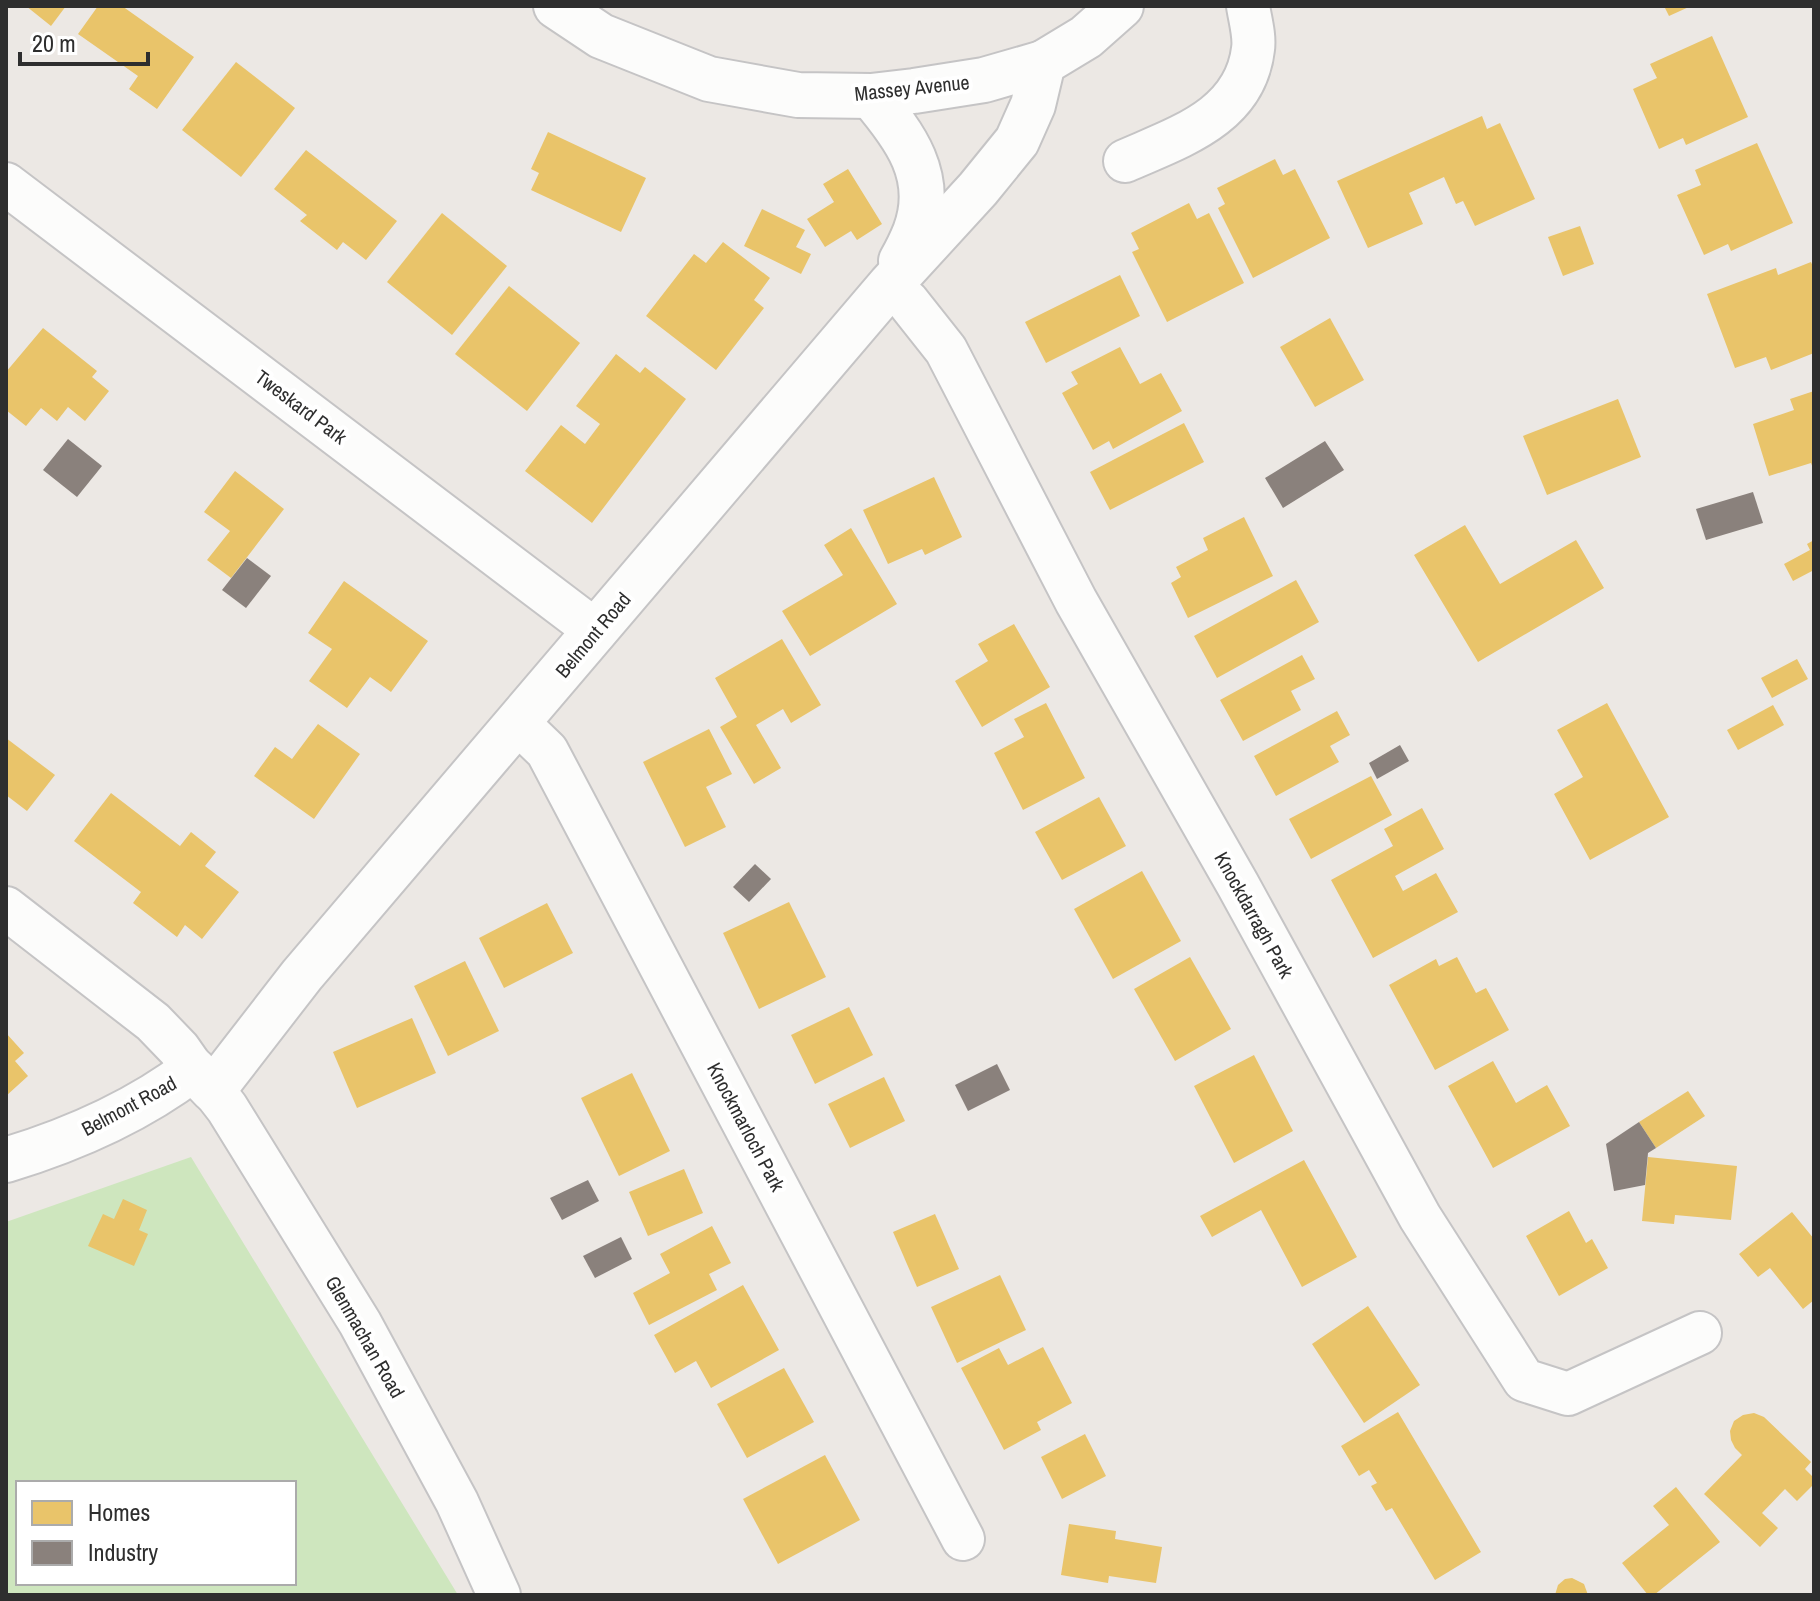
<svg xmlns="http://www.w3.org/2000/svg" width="1820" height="1601" font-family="'Archivo Narrow',sans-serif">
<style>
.green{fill:#cee6be;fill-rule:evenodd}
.homes{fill:#e9c46a}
.industry{fill:#8a817c}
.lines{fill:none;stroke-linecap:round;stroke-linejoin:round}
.minor-casing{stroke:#c5c4c5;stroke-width:46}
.tertiary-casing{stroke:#c5c4c5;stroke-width:48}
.secondary-casing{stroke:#c5c4c5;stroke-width:48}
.minor{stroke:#fcfcfb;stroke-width:42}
.tertiary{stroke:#fcfcfb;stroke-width:44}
.secondary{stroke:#fcfcfb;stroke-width:44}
.labels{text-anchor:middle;stroke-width:8;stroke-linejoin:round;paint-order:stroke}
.street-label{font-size:20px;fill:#2e2e2e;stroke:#fff}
</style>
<rect width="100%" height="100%" fill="#ece8e4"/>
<path class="green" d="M 191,1157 L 458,1595 L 6,1595 L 6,1222 ZM 18,1483 L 294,1483 L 294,1583 L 18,1583 Z"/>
<g class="homes">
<path d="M 26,6 L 66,6 L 51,26 Z"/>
<path d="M 98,6 L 122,6 L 194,57 L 157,109 L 129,89 L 138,76 L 78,34 Z"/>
<path d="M 1664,6 L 1691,6 L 1669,16 Z"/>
<path d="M 1712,36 L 1748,117 L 1686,145 L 1683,138 L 1659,149 L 1633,89 L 1657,78 L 1650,64 Z"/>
<path d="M 236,62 L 295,108 L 241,177 L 182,130 Z"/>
<path d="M 1482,116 L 1487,129 L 1500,123 L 1535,199 L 1475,226 L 1463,201 L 1456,204 L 1444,177 L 1409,193 L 1423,224 L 1368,248 L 1337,181 Z"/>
<path d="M 548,132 L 646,178 L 621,232 L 531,190 L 539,173 L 531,169 Z"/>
<path d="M 1757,143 L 1793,223 L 1731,251 L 1728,244 L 1704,255 L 1677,195 L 1701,185 L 1695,170 Z"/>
<path d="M 306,150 L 397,221 L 366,260 L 343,242 L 337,250 L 300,221 L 307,215 L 274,189 Z"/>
<path d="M 1275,159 L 1283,175 L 1295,169 L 1330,238 L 1253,278 L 1218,208 L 1225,204 L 1217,188 Z"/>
<path d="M 848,169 L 882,224 L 857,240 L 851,231 L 825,247 L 807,219 L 834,202 L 823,184 Z"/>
<path d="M 1189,203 L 1197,219 L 1209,213 L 1244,283 L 1167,322 L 1132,252 L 1139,249 L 1131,233 Z"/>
<path d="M 762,209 L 805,230 L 796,247 L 811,254 L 801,274 L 744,246 Z"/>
<path d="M 442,213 L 507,266 L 452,335 L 387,282 Z"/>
<path d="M 1580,226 L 1594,264 L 1563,276 L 1548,237 Z"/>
<path d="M 723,242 L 770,278 L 754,300 L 764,308 L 716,370 L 646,316 L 694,254 L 706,263 Z"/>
<path d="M 1811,262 L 1814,269 L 1814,353 L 1771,370 L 1766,357 L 1735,368 L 1707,294 L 1776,268 L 1778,275 Z"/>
<path d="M 1120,275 L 1140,316 L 1046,363 L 1025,322 Z"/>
<path d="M 509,286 L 580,343 L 527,411 L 455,354 Z"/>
<path d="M 1330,318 L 1364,380 L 1315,407 L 1280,347 Z"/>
<path d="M 43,328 L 97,371 L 92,377 L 109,391 L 85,421 L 68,407 L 57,421 L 41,408 L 26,426 L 6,410 L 6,372 Z"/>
<path d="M 1120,347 L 1140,384 L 1161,373 L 1182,411 L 1113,449 L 1109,441 L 1093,450 L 1062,393 L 1078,384 L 1071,372 Z"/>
<path d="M 616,354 L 640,373 L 645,367 L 686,399 L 592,523 L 525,471 L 561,425 L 585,444 L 600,424 L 576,406 Z"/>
<path d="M 1814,391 L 1814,471 L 1811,463 L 1769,476 L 1753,424 L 1794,410 L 1790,399 Z"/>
<path d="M 1618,399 L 1641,457 L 1547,495 L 1523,436 Z"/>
<path d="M 1184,423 L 1204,462 L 1110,510 L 1090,472 Z"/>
<path d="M 235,471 L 284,509 L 231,578 L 207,560 L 230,531 L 204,512 Z"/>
<path d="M 934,477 L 962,537 L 925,555 L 922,549 L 888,564 L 863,510 Z"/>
<path d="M 1244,517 L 1273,576 L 1188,618 L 1171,583 L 1181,577 L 1176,567 L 1208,550 L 1203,538 Z"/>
<path d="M 1465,525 L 1500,584 L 1576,540 L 1604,588 L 1478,662 L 1414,555 Z"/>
<path d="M 851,528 L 897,604 L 810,656 L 782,611 L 843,575 L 824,545 Z"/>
<path d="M 1814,540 L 1814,570 L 1793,581 L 1784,564 L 1810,550 L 1807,544 Z"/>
<path d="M 1296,580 L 1319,622 L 1217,678 L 1194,636 Z"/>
<path d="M 344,581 L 428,641 L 391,692 L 370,677 L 347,708 L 309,681 L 332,649 L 308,633 Z"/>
<path d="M 1014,624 L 1050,687 L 982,727 L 955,681 L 988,661 L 978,644 Z"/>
<path d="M 782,639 L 821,705 L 791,723 L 783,709 L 756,725 L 781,768 L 754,784 L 720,727 L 737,717 L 715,678 Z"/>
<path d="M 1302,655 L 1315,679 L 1291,691 L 1301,710 L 1243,741 L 1220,700 Z"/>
<path d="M 1797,659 L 1808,679 L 1772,698 L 1761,678 Z"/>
<path d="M 1046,703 L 1085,778 L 1023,810 L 994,753 L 1024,737 L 1014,719 Z"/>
<path d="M 1607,703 L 1669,817 L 1590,860 L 1554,794 L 1583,777 L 1557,730 Z"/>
<path d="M 1773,705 L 1784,725 L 1738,750 L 1727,730 Z"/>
<path d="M 1337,711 L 1350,735 L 1330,746 L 1339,762 L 1276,796 L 1254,756 Z"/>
<path d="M 318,724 L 360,754 L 314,819 L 254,776 L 275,747 L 292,759 Z"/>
<path d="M 709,729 L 732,774 L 706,787 L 726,827 L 685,847 L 643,762 Z"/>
<path d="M 6,738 L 55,775 L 27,811 L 6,795 Z"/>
<path d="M 1371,776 L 1392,815 L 1311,859 L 1289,819 Z"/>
<path d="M 111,793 L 180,846 L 191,832 L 216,852 L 205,866 L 239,892 L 202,939 L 185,925 L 177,937 L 133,903 L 141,892 L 74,841 Z"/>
<path d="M 1099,797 L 1126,846 L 1062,880 L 1035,832 Z"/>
<path d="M 1422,808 L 1444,849 L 1395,876 L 1403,891 L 1436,873 L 1458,912 L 1373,958 L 1331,880 L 1393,846 L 1384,829 Z"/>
<path d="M 1142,871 L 1181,941 L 1113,979 L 1074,909 Z"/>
<path d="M 789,902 L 826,977 L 759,1009 L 723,933 Z"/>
<path d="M 547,903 L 573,953 L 504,988 L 479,938 Z"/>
<path d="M 1190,957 L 1231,1029 L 1175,1061 L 1134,989 Z"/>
<path d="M 1457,957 L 1476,993 L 1486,988 L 1509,1030 L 1435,1070 L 1389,985 L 1436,959 L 1439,966 Z"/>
<path d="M 465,961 L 499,1031 L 448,1056 L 414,986 Z"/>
<path d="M 849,1007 L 873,1055 L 815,1084 L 791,1035 Z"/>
<path d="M 412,1018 L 436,1073 L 357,1108 L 333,1052 Z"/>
<path d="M 6,1033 L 24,1053 L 15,1061 L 28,1076 L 6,1096 Z"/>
<path d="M 1254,1055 L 1293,1131 L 1234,1163 L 1194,1086 Z"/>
<path d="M 1493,1061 L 1516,1103 L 1547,1085 L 1570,1126 L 1493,1168 L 1448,1086 Z"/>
<path d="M 632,1073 L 670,1151 L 619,1176 L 581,1098 Z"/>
<path d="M 884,1077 L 905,1121 L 850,1148 L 828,1104 Z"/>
<path d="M 1688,1091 L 1705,1116 L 1656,1148 L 1639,1122 Z"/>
<path d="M 1648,1157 L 1737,1166 L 1731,1220 L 1675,1215 L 1674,1224 L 1642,1221 Z"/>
<path d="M 1304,1160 L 1357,1257 L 1302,1287 L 1261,1210 L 1212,1237 L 1200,1216 Z"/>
<path d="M 684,1169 L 703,1213 L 648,1236 L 629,1192 Z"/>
<path d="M 123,1199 L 147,1210 L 139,1230 L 148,1234 L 134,1266 L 88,1246 L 103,1214 L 114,1219 Z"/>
<path d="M 1569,1211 L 1586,1243 L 1592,1239 L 1608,1268 L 1559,1296 L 1526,1236 Z"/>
<path d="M 1792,1212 L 1814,1239 L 1814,1300 L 1803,1309 L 1770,1268 L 1758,1277 L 1739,1254 Z"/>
<path d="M 935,1214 L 959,1269 L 917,1287 L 893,1232 Z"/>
<path d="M 712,1226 L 731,1263 L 709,1274 L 717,1290 L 649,1325 L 633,1293 L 670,1273 L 660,1254 Z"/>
<path d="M 1000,1275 L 1026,1330 L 957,1363 L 931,1307 Z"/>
<path d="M 743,1285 L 779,1350 L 711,1388 L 696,1361 L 675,1373 L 654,1335 Z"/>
<path d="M 1368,1306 L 1420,1385 L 1364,1423 L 1312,1344 Z"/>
<path d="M 1043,1347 L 1072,1403 L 1037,1422 L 1041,1430 L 1004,1450 L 961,1368 L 999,1348 L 1008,1365 Z"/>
<path d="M 784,1368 L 814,1422 L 747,1458 L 717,1404 Z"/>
<path d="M 1398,1412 L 1481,1552 L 1435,1580 L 1392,1508 L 1386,1511 L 1371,1486 L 1377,1483 L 1369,1470 L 1359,1476 L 1341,1446 Z"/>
<path d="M 1754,1413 L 1764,1417 L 1811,1462 L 1805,1469 L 1814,1478 L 1814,1484 L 1797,1501 L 1785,1489 L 1762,1513 L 1778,1528 L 1760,1547 L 1704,1494 L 1742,1455 L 1735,1448 L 1731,1440 L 1730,1431 L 1734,1421 L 1743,1415 Z"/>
<path d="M 1085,1434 L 1106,1476 L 1062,1499 L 1041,1457 Z"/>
<path d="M 825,1455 L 860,1520 L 778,1564 L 743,1499 Z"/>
<path d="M 1676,1487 L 1720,1542 L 1654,1595 L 1648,1595 L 1622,1563 L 1669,1525 L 1653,1506 Z"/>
<path d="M 1069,1524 L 1116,1531 L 1115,1539 L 1162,1547 L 1156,1583 L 1109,1576 L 1108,1583 L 1061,1575 Z"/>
<path d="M 1572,1578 L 1584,1584 L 1588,1595 L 1555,1595 L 1558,1585 L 1565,1579 Z"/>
</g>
<g class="industry">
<path d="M 68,439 L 102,466 L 77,497 L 43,470 Z"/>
<path d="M 1325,441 L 1344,470 L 1283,508 L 1265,478 Z"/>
<path d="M 1753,492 L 1763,523 L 1706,540 L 1696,509 Z"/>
<path d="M 247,558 L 271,576 L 246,608 L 222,590 Z"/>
<path d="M 1400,745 L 1409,761 L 1377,779 L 1369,763 Z"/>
<path d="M 755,864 L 771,879 L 749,902 L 733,887 Z"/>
<path d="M 997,1064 L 1010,1090 L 968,1111 L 955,1085 Z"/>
<path d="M 1639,1122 L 1656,1148 L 1648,1153 L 1645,1185 L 1614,1191 L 1606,1144 Z"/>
<path d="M 588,1180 L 599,1201 L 562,1220 L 550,1198 Z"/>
<path d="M 621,1237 L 632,1259 L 595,1278 L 583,1256 Z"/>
</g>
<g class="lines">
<defs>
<g id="minor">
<path d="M 1125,161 C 1179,137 1245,117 1253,49 C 1255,36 1250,19 1248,6"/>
<path d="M 6,184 L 596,631"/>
<path d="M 890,285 L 908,302 L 946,350 L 1076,601 L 1238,885 L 1420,1217 L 1524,1380 L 1568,1394 L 1700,1333"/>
<path d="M 518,723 L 547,751 L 963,1539"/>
<path d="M 6,908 L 153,1022 L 179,1049 L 193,1069"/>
<path d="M 213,1090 L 227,1108 L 360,1323 L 457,1502 L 499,1595"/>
</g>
<path id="tertiary" d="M 556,6 L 601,36 L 709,79 L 798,95 L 871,96 L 914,91 L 984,80 L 1043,63"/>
<g id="secondary">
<path d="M 871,96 C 905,136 936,177 915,232 C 911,242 906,252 901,261"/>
<path d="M 6,1160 C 72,1140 138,1111 193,1069 L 213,1090 L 302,975 L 890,285 L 978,189 L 1017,141 L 1033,105 L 1043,63 L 1086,37 L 1121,6"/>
</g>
</defs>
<use href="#minor" class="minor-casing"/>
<use href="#tertiary" class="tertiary-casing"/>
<use href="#secondary" class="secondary-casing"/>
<use href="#minor" class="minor"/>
<use href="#tertiary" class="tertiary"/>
<use href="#secondary" class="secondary"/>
</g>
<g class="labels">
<g class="street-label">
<text transform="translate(912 88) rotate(-6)" y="7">Massey Avenue</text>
<text transform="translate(301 407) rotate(37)" y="7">Tweskard Park</text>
<text transform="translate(593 635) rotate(-50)" y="7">Belmont Road</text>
<text transform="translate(1254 915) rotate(61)" y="7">Knockdarragh Park</text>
<text transform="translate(129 1106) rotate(-28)" y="7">Belmont Road</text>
<text transform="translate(746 1127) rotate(62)" y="7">Knockmarloch Park</text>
<text transform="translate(365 1337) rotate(60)" y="7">Glenmachan Road</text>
</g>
</g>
<rect width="1820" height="1601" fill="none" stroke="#2e2e2e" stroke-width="16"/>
<rect x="16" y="1481" width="280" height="104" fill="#ffffff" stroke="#ababab" stroke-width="2"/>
<rect x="32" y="1501" width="40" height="24" fill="#e9c46a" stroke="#ababab" stroke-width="2"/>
<text x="88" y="1521" font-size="24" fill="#2e2e2e">Homes</text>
<rect x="32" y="1541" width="40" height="24" fill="#8a817c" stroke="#ababab" stroke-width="2"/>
<text x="88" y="1561" font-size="24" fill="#2e2e2e">Industry</text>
<path d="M20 52v12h128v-12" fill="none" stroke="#2e2e2e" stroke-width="4"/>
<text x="32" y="52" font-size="24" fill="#2e2e2e" stroke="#ffffff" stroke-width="6" paint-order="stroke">20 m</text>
</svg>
